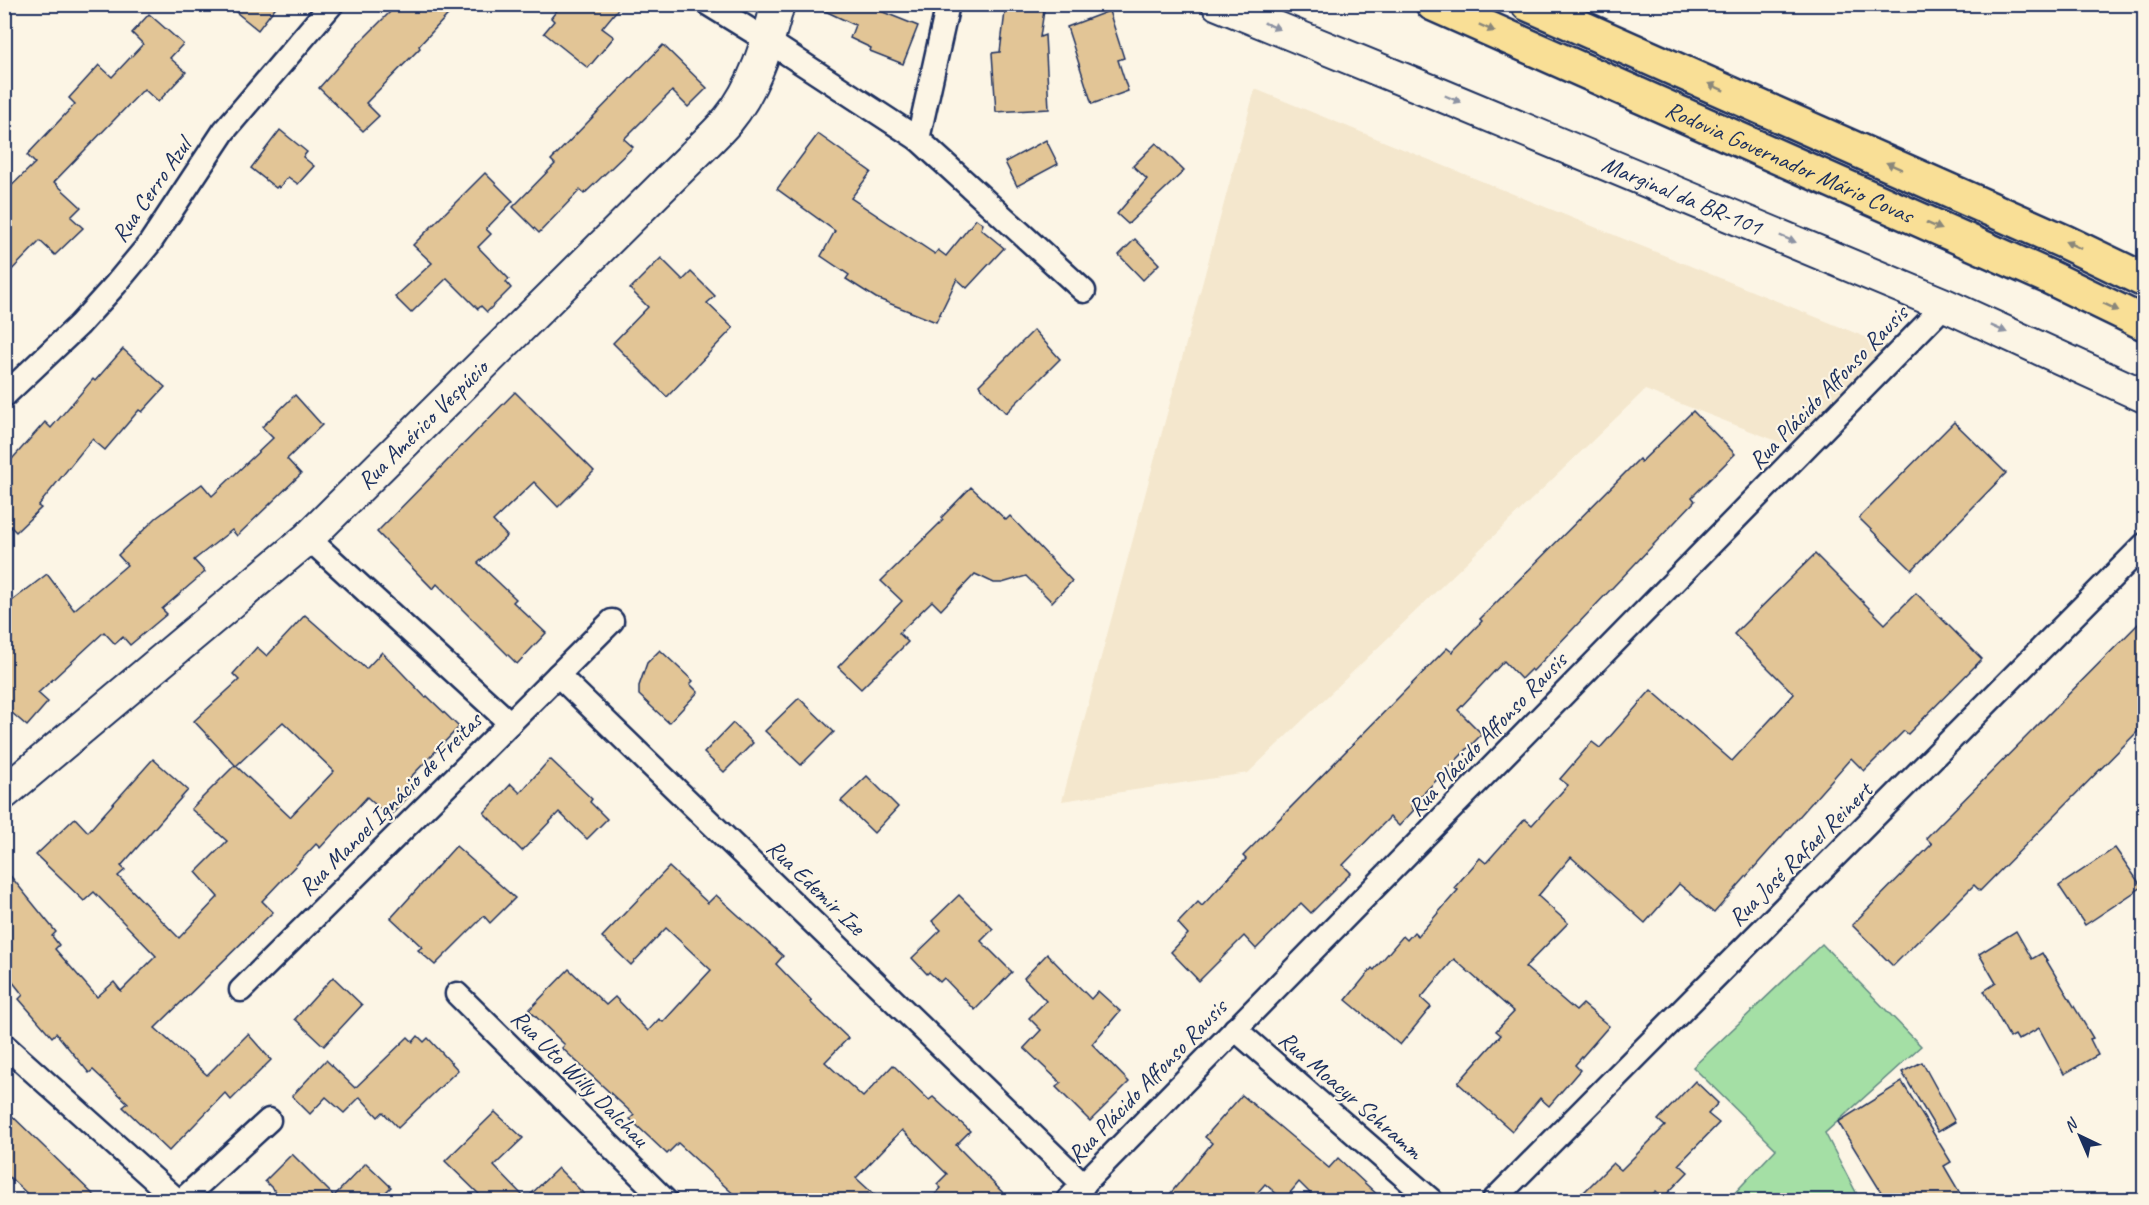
<svg xmlns="http://www.w3.org/2000/svg" width="2149" height="1205" font-family="Caveat,sans-serif">
<style>
.built{fill:#f4e7cd}
.green{fill:#a4dfa5;stroke:#608782;stroke-width:1.5}
.building{fill:#e2c596;stroke:#1b2f5e;stroke-width:1.5}
.lines{fill:none;stroke-linecap:round;stroke-linejoin:round}
.street-casing{stroke:#1b2f5e;stroke-width:27}
.secondary-casing{stroke:#1b2f5e;stroke-width:36}
.highway-casing{stroke:#1b2f5e;stroke-width:38}
.street{stroke:#fcf5e5;stroke-width:22}
.secondary{stroke:#fcf5e5;stroke-width:32}
.highway{stroke:#f9df96;stroke-width:33}
.oneway{fill:#8c92a2}
.oneway2{fill:#8a877a}
.labels{text-anchor:middle;stroke-width:4.5;stroke-linejoin:round;paint-order:stroke}
.street-label{font-size:24px;fill:#1b2f5e;stroke:#fcf5e5}
</style>
<rect width="100%" height="100%" fill="#fcf5e5"/>
<filter id="ink" filterUnits="userSpaceOnUse"><feTurbulence type="fractalNoise" baseFrequency=".0167" numOctaves="2"/><feDisplacementMap in="SourceGraphic" scale="12" xChannelSelector="R" yChannelSelector="G"/><feConvolveMatrix kernelMatrix="1 2 1 2 8 2 1 2 1" color-interpolation-filters="sRGB"/></filter>
<g filter="url(#ink)">
<path class="built" d="M 1255,89 L 1897,350 L 1787,445 L 1645,390 L 1248,773 L 1062,801 Z"/>
<path class="green" d="M 1822,944 L 1921,1046 L 1825,1133 L 1860,1200 L 1728,1200 L 1776,1149 L 1693,1067 Z"/>
<g class="building">
<path d="M 226,4 L 278,4 L 258,30 Z"/>
<path d="M 398,4 L 458,4 L 419,46 L 420,48 L 366,103 L 379,116 L 363,131 L 319,88 L 356,46 Z"/>
<path d="M 562,4 L 622,4 L 602,28 L 614,37 L 588,68 L 544,33 L 554,21 L 551,18 Z"/>
<path d="M 810,4 L 863,4 L 918,26 L 903,64 L 870,51 L 871,48 L 850,38 L 855,25 Z"/>
<path d="M 1006,4 L 1045,4 L 1040,37 L 1045,35 L 1049,109 L 996,112 L 992,53 L 1000,52 Z"/>
<path d="M 1109,11 L 1124,58 L 1118,60 L 1128,91 L 1092,104 L 1067,27 Z"/>
<path d="M 149,14 L 183,44 L 170,58 L 186,72 L 158,102 L 144,89 L 54,182 L 81,207 L 71,217 L 83,228 L 55,255 L 40,241 L 4,278 L 4,193 L 35,163 L 27,155 L 75,104 L 69,98 L 99,65 L 112,77 L 143,44 L 132,33 Z"/>
<path d="M 663,45 L 707,88 L 688,107 L 672,91 L 624,139 L 633,147 L 584,194 L 580,190 L 539,233 L 513,207 L 555,164 L 551,160 Z"/>
<path d="M 280,130 L 307,152 L 303,157 L 314,166 L 298,184 L 288,177 L 279,188 L 278,186 L 276,188 L 251,168 Z"/>
<path d="M 818,134 L 871,172 L 851,198 L 935,254 L 938,250 L 946,256 L 976,219 L 983,224 L 981,229 L 1004,248 L 967,288 L 957,279 L 936,322 L 876,298 L 846,279 L 849,275 L 821,256 L 835,231 L 777,189 Z"/>
<path d="M 1046,140 L 1058,164 L 1017,186 L 1005,162 Z"/>
<path d="M 1156,143 L 1184,171 L 1128,224 L 1117,214 L 1147,179 L 1133,166 Z"/>
<path d="M 485,173 L 513,201 L 486,229 L 491,234 L 478,247 L 509,279 L 506,282 L 511,288 L 487,312 L 481,306 L 478,309 L 447,278 L 411,313 L 395,297 L 432,263 L 413,245 Z"/>
<path d="M 1135,239 L 1159,264 L 1143,280 L 1119,255 Z"/>
<path d="M 661,258 L 683,280 L 691,272 L 715,296 L 707,303 L 733,328 L 667,397 L 613,343 L 648,307 L 630,289 Z"/>
<path d="M 1034,330 L 1060,359 L 1006,413 L 979,385 Z"/>
<path d="M 123,349 L 165,387 L 142,412 L 139,410 L 105,450 L 92,439 L 38,506 L 41,508 L 16,532 L 4,520 L 4,468 L 45,422 L 51,428 L 93,379 L 95,381 Z"/>
<path d="M 515,392 L 594,471 L 558,507 L 534,482 L 493,521 L 507,536 L 478,563 L 516,599 L 513,602 L 546,633 L 517,664 L 437,584 L 433,589 L 377,532 Z"/>
<path d="M 295,395 L 322,425 L 287,459 L 301,474 L 237,536 L 232,530 L 194,560 L 205,572 L 162,609 L 167,614 L 130,645 L 123,637 L 115,644 L 104,632 L 38,693 L 48,702 L 27,726 L 4,706 L 4,607 L 47,574 L 74,610 L 127,565 L 118,555 L 156,518 L 202,484 L 212,496 L 273,438 L 262,427 Z"/>
<path d="M 1693,411 L 1735,454 L 1692,497 L 1695,501 L 1533,671 L 1531,669 L 1521,679 L 1504,661 L 1458,710 L 1482,734 L 1411,806 L 1414,810 L 1399,826 L 1390,817 L 1343,865 L 1351,873 L 1311,913 L 1301,903 L 1256,949 L 1244,936 L 1199,981 L 1171,952 L 1188,934 L 1178,923 L 1198,902 L 1202,906 L 1246,859 L 1243,856 L 1447,648 L 1452,652 L 1482,621 L 1480,619 L 1639,459 L 1641,462 Z"/>
<path d="M 1954,422 L 2006,473 L 1912,570 L 1859,518 Z"/>
<path d="M 971,487 L 1006,520 L 1010,516 L 1072,581 L 1052,602 L 1026,576 L 1002,583 L 994,583 L 975,574 L 941,610 L 932,601 L 899,633 L 908,642 L 861,689 L 838,667 L 902,601 L 881,581 L 943,520 L 941,518 Z"/>
<path d="M 1815,554 L 1885,624 L 1916,593 L 1982,659 L 1908,734 L 1904,731 L 1864,771 L 1851,758 L 1714,913 L 1679,884 L 1645,923 L 1571,857 L 1538,896 L 1568,923 L 1525,967 L 1576,1011 L 1583,1004 L 1609,1026 L 1575,1065 L 1580,1070 L 1549,1106 L 1540,1098 L 1512,1131 L 1458,1083 L 1501,1035 L 1496,1031 L 1514,1012 L 1454,959 L 1421,998 L 1431,1007 L 1400,1045 L 1346,1000 L 1372,968 L 1374,970 L 1403,936 L 1407,940 L 1414,932 L 1418,936 L 1458,890 L 1454,888 L 1480,858 L 1486,863 L 1525,819 L 1532,825 L 1568,785 L 1560,779 L 1592,742 L 1600,748 L 1651,690 L 1732,761 L 1794,694 L 1734,634 Z"/>
<path d="M 305,615 L 366,669 L 382,652 L 426,698 L 427,696 L 459,727 L 406,782 L 415,790 L 389,817 L 367,797 L 320,848 L 316,844 L 262,901 L 273,912 L 155,1028 L 207,1075 L 248,1034 L 271,1060 L 231,1100 L 225,1093 L 169,1151 L 123,1107 L 128,1103 L 93,1070 L 89,1073 L 56,1033 L 52,1037 L 19,999 L 23,995 L 4,971 L 4,868 L 56,932 L 52,936 L 59,945 L 55,949 L 97,997 L 114,982 L 121,991 L 156,956 L 94,892 L 84,901 L 36,855 L 75,818 L 88,832 L 153,759 L 188,790 L 121,866 L 125,870 L 118,876 L 179,938 L 218,897 L 196,872 L 227,841 L 191,809 L 235,765 L 290,817 L 334,771 L 283,722 L 236,766 L 194,721 L 239,680 L 233,674 L 257,647 L 267,656 Z"/>
<path d="M 2145,617 L 2145,724 L 1980,891 L 1974,885 L 1893,966 L 1852,925 L 1932,844 L 1926,838 Z"/>
<path d="M 660,650 L 693,681 L 690,684 L 698,692 L 669,723 L 639,695 L 639,686 L 647,663 Z"/>
<path d="M 799,698 L 834,732 L 801,765 L 765,731 Z"/>
<path d="M 733,723 L 753,743 L 724,772 L 704,753 Z"/>
<path d="M 550,759 L 592,799 L 590,802 L 607,819 L 587,839 L 559,812 L 522,851 L 484,813 L 511,784 L 520,793 Z"/>
<path d="M 867,776 L 898,807 L 874,833 L 841,801 Z"/>
<path d="M 456,846 L 515,898 L 490,923 L 484,916 L 435,965 L 418,950 L 422,947 L 391,918 Z"/>
<path d="M 2115,848 L 2142,887 L 2085,925 L 2059,886 Z"/>
<path d="M 669,867 L 708,903 L 716,895 L 783,956 L 776,964 L 812,1001 L 810,1002 L 848,1038 L 825,1062 L 863,1097 L 893,1065 L 929,1100 L 933,1097 L 970,1131 L 956,1145 L 1010,1200 L 930,1200 L 941,1188 L 937,1184 L 947,1174 L 902,1130 L 856,1178 L 880,1200 L 740,1200 L 678,1143 L 667,1154 L 630,1119 L 634,1115 L 562,1048 L 565,1045 L 529,1010 L 569,969 L 606,1005 L 615,997 L 648,1031 L 659,1019 L 663,1022 L 711,970 L 666,928 L 631,965 L 602,937 Z"/>
<path d="M 959,895 L 993,929 L 981,941 L 1012,972 L 975,1010 L 944,978 L 940,982 L 929,972 L 927,974 L 912,958 L 941,930 L 932,921 Z"/>
<path d="M 2016,931 L 2032,959 L 2042,953 L 2093,1038 L 2090,1039 L 2098,1055 L 2064,1074 L 2039,1028 L 2018,1040 L 2015,1035 L 2010,1038 L 1984,991 L 1996,983 L 1979,954 Z"/>
<path d="M 1047,954 L 1091,999 L 1098,991 L 1120,1011 L 1092,1044 L 1129,1082 L 1090,1121 L 1056,1087 L 1061,1083 L 1024,1048 L 1041,1030 L 1029,1018 L 1046,1001 L 1024,978 Z"/>
<path d="M 333,977 L 362,1005 L 324,1046 L 295,1019 Z"/>
<path d="M 418,1036 L 424,1042 L 428,1038 L 458,1070 L 398,1128 L 383,1112 L 378,1117 L 360,1097 L 344,1113 L 326,1097 L 310,1114 L 292,1096 L 326,1060 L 355,1088 L 408,1037 L 413,1042 Z"/>
<path d="M 1922,1062 L 1955,1122 L 1938,1132 L 1902,1072 Z"/>
<path d="M 1695,1081 L 1718,1103 L 1708,1114 L 1719,1123 L 1679,1164 L 1688,1172 L 1663,1198 L 1656,1191 L 1646,1200 L 1576,1200 L 1613,1163 L 1621,1170 L 1665,1126 L 1658,1120 Z"/>
<path d="M 1902,1082 L 1951,1162 L 1944,1166 L 1964,1200 L 1886,1200 L 1838,1122 Z"/>
<path d="M 1242,1095 L 1329,1168 L 1338,1158 L 1383,1200 L 1317,1200 L 1299,1182 L 1284,1200 L 1265,1184 L 1251,1200 L 1165,1200 L 1212,1143 L 1205,1137 Z"/>
<path d="M 4,1108 L 40,1143 L 99,1200 L 34,1200 L 4,1172 Z"/>
<path d="M 495,1112 L 523,1138 L 494,1166 L 526,1199 L 558,1168 L 590,1200 L 485,1200 L 445,1161 Z"/>
<path d="M 292,1154 L 334,1196 L 366,1163 L 391,1187 L 378,1200 L 284,1200 L 265,1181 Z"/>
</g>
<g class="lines">
<defs>
<g id="street">
<path d="M 708,4 L 768,41 L 918,139 L 1084,291"/>
<path d="M 918,139 L 948,4"/>
<path d="M 4,396 L 79,325 L 116,284 L 150,243 L 224,131 L 332,4"/>
<path d="M 558,675 L 612,621"/>
<path d="M 510,723 L 558,675 L 1084,1185"/>
<path d="M 241,990 L 510,723 L 308,538"/>
<path d="M 457,994 L 665,1200"/>
<path d="M 1235,1029 L 1431,1200"/>
<path d="M 4,1045 L 177,1200"/>
<path d="M 182,1200 L 269,1120"/>
<path d="M 1068,1200 L 1945,305"/>
<path d="M 1494,1200 L 2144,545"/>
</g>
<g id="secondary">
<path id="s1" d="M 1218,4 L 1441,95 L 1945,305 L 2144,396"/>
<path id="s2" d="M 4,793 L 308,538 L 692,157 C 704,145 717,133 728,120 C 755,87 767,45 778,4"/>
</g>
<g id="highway">
<path id="s3" d="M 1433,4 L 2049,277 L 2144,323"/>
<path d="M 1528,4 L 2065,242 L 2144,280"/>
</g>
</defs>
<use href="#street" class="street-casing"/>
<use href="#secondary" class="secondary-casing"/>
<use href="#highway" class="highway-casing"/>
<use href="#street" class="street"/>
<use href="#secondary" class="secondary"/>
<use href="#highway" class="highway"/>
</g>
<defs><path id="oneway-solid" d="M-6-.8H1V-3.2L6.5 0L1 3.2V.8H-6Z" transform="scale(1.5)"/></defs>
<g class="oneway">
<use href="#oneway-solid" transform="translate(1272 26) rotate(22)"/>
<use href="#oneway-solid" transform="translate(1453 99) rotate(23)"/>
<use href="#oneway-solid" transform="translate(1788 239) rotate(23)"/>
<use href="#oneway-solid" transform="translate(1999 329) rotate(24)"/>
</g>
<g class="oneway2">
<use href="#oneway-solid" transform="translate(1487 28) rotate(24)"/>
<use href="#oneway-solid" transform="translate(1716 87) rotate(-156)"/>
<use href="#oneway-solid" transform="translate(1894 166) rotate(-156)"/>
<use href="#oneway-solid" transform="translate(1934 226) rotate(24)"/>
<use href="#oneway-solid" transform="translate(2073 245) rotate(-155)"/>
<use href="#oneway-solid" transform="translate(2111 307) rotate(26)"/>
</g>
</g>
<g class="labels">
<g class="street-label">
<text dy="8" stroke="none"><textPath href="#s3" startOffset="390">Rodovia Governador Mário Covas</textPath></text>
<text transform="translate(151 190) rotate(-55)" y="8">Rua Cerro Azul</text>
<text dy="8" stroke="none"><textPath href="#s1" startOffset="502">Marginal da BR-101</textPath></text>
<text transform="translate(1828 387) rotate(-46)" y="8">Rua Plácido Affonso Rausis</text>
<text dy="8" stroke="none"><textPath href="#s2" startOffset="558">Rua Américo Vespúcio</textPath></text>
<text transform="translate(1487 734) rotate(-46)" y="8">Rua Plácido Affonso Rausis</text>
<text transform="translate(390 804) rotate(-45)" y="8">Rua Manoel Ignácio de Freitas</text>
<text transform="translate(1800 854) rotate(-45)" y="8">Rua José Rafael Reinert</text>
<text transform="translate(816 887) rotate(44)" y="8">Rua Edemir Ize</text>
<text transform="translate(580 1078) rotate(45)" y="8">Rua Uto Willy Dalchau</text>
<text transform="translate(1147 1081) rotate(-46)" y="8">Rua Plácido Affonso Rausis</text>
<text transform="translate(1351 1095) rotate(41)" y="8">Rua Moacyr Schramm</text>
</g>
</g>
<rect width="2149" height="1205" fill="none" stroke="#fcf5e5" stroke-width="24"/>
<rect x="12" y="12" width="2125" height="1181" fill="none" stroke="#1b2f5e" stroke-width="2" filter="url(#ink)"/>
<g transform="translate(2080 1136) rotate(316)" stroke="#fcf5e5" stroke-width="4.5" paint-order="stroke">
<path d="M0-4.5L10 22L0 15L-10 22Z" fill="#1b2f5e"/>
<text y="-9" font-size="16" font-weight="bold" text-anchor="middle" fill="#1b2f5e">N</text>
</g>
</svg>
